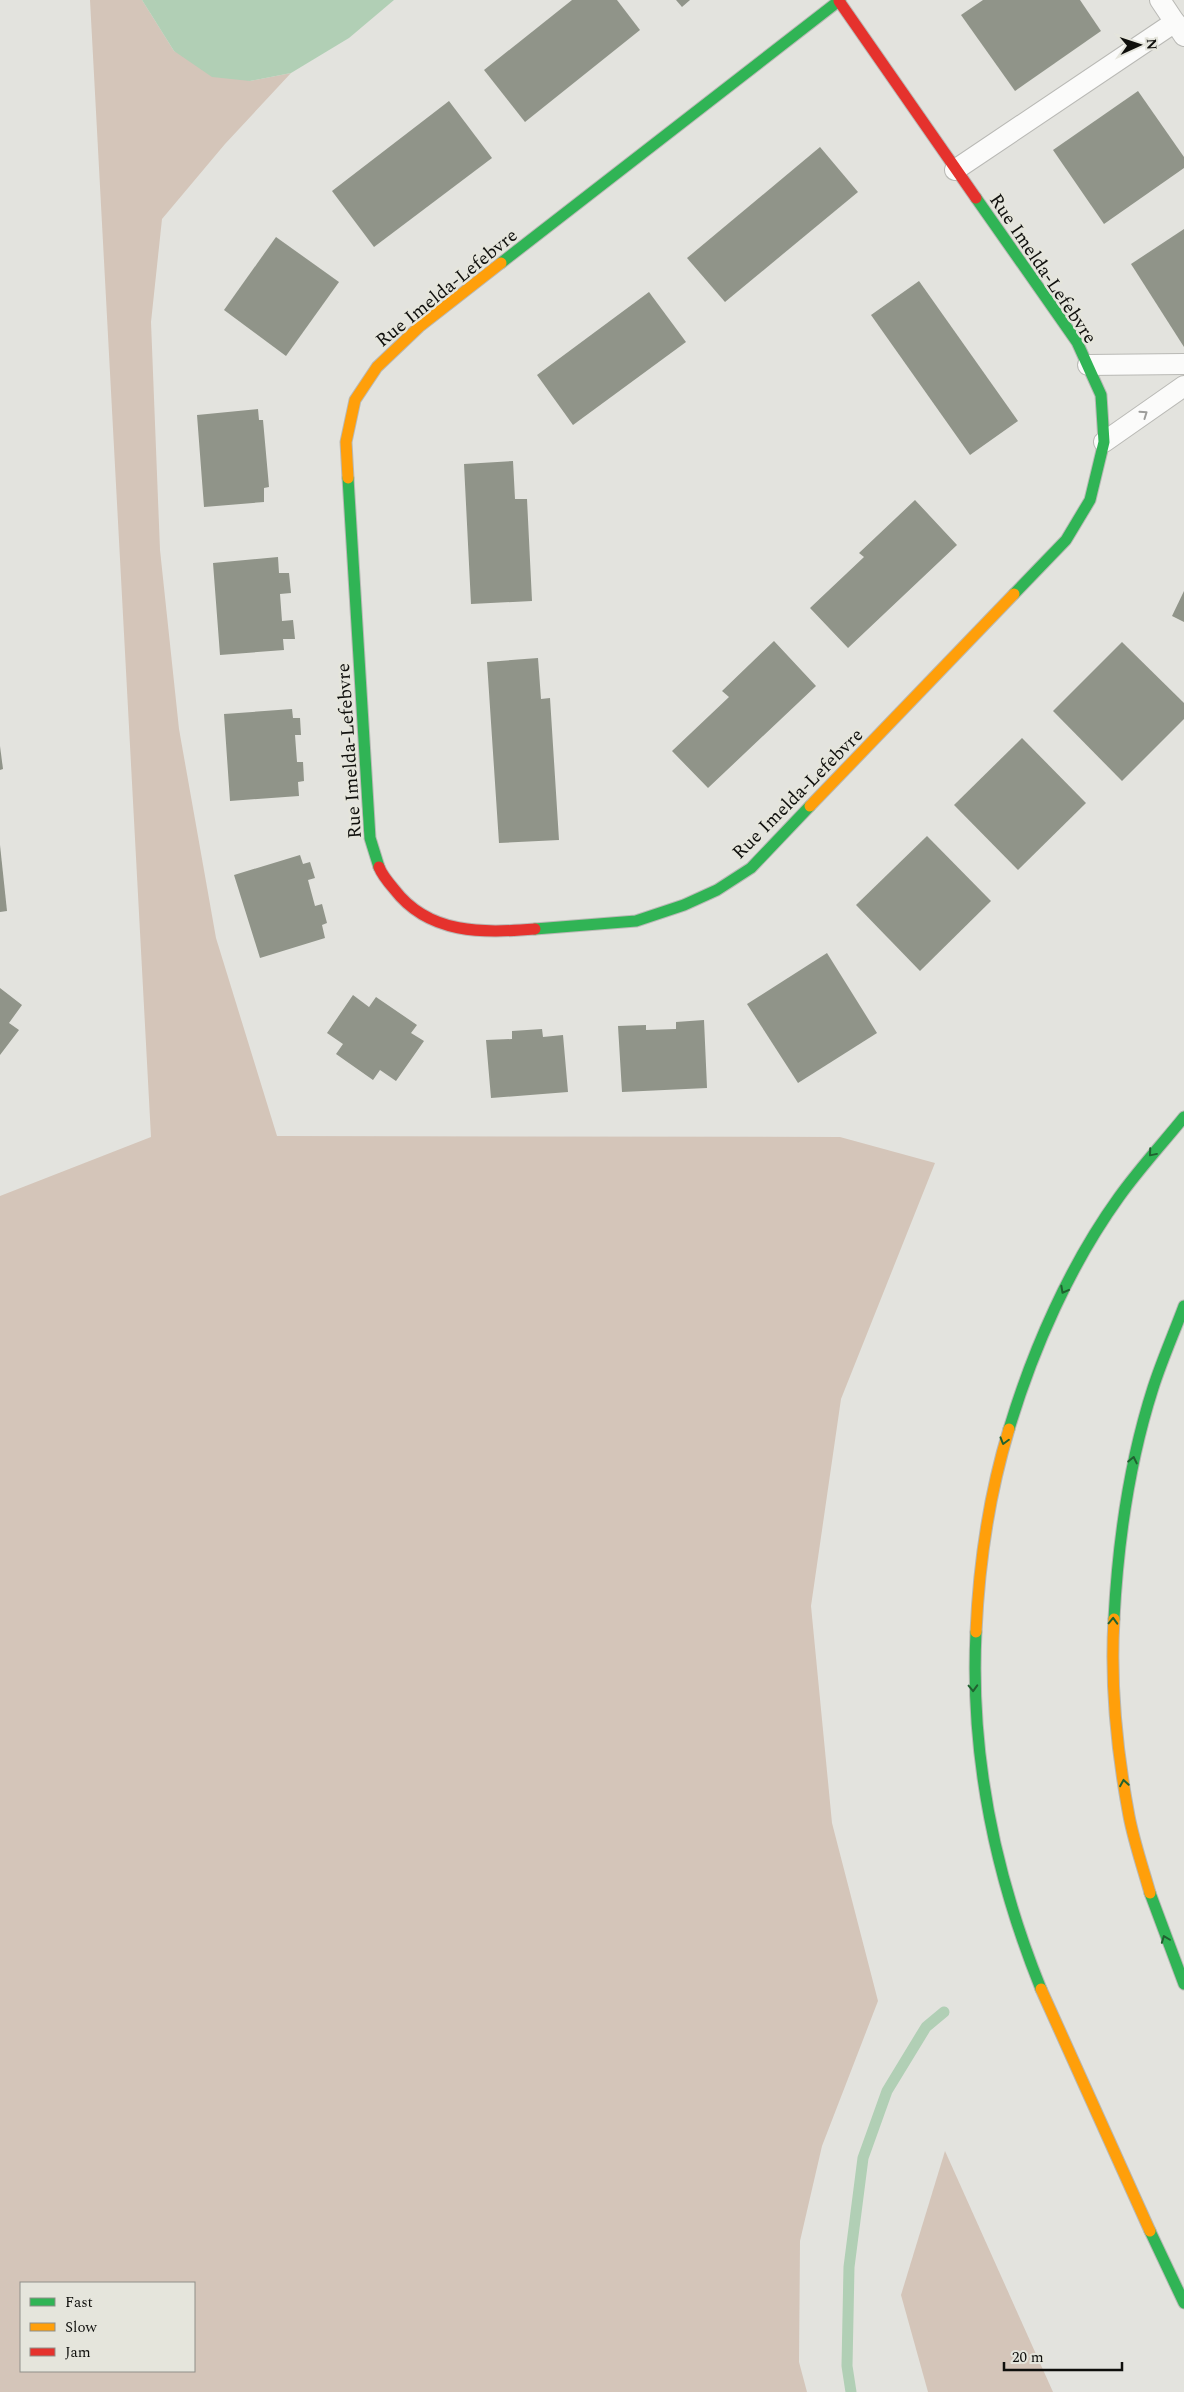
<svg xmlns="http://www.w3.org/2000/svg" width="1184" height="2392" font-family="Spectral,serif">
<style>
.green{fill:#d4c5b9;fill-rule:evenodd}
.water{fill:#b1cfb5}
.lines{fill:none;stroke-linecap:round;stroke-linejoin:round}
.stream{stroke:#b1cfb5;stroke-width:11}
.building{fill:#909489}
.lane-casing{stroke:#b9b9b5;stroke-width:22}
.fast-casing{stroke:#b9b9b5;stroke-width:13}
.slow-casing{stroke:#b9b9b5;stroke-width:13}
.jam-casing{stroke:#b9b9b5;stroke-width:13}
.lane{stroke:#fbfbfa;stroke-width:20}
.fast{stroke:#30b455;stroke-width:11}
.slow{stroke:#ff9f0a;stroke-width:11}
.jam{stroke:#e5322d;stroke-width:11}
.oneway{stroke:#9d9d9b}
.oneway2{stroke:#206230}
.labels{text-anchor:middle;stroke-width:5;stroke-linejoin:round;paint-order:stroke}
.street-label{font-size:19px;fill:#0f0f0c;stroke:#e5e5dc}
</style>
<rect width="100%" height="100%" fill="#e3e3de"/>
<g class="green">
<path d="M 90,0 L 142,0 L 174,51 L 250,81 L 291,73 L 225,144 L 162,219 L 151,322 L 160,550 L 179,729 L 216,938 L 277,1136 L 840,1137 L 935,1163 L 841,1399 L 811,1606 L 832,1823 L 878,2001 L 822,2146 L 800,2241 L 799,2362 L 807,2392 L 0,2392 L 0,1196 L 151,1137 ZM 21,2283 L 194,2283 L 194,2371 L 21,2371 Z"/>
<path d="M 945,2151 L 1053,2392 L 928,2392 L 901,2295 Z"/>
</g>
<path class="water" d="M 142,0 L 394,0 L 349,38 L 291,73 L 250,81 L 212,77 L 174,51 Z"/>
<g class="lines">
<path class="stream" d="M 851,2392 L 847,2366 L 849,2267 L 863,2158 L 887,2091 L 926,2027 L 944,2012"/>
</g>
<g class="building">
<path d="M 572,0 L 617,0 L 640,30 L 525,122 L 484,70 Z"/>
<path d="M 676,0 L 690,0 L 682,7 Z"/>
<path d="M 983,0 L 1080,0 L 1101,31 L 1015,91 L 961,15 Z"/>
<path d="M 1138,91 L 1184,157 L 1184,168 L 1104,224 L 1053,150 Z"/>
<path d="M 449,101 L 492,158 L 374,247 L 332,191 Z"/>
<path d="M 820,147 L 858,192 L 725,302 L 687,258 Z"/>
<path d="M 1184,229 L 1184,347 L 1131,264 Z"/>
<path d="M 276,237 L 339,282 L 286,356 L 224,310 Z"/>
<path d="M 919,281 L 1018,421 L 970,455 L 871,315 Z"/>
<path d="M 649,292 L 686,342 L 573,425 L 537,375 Z"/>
<path d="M 258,409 L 259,420 L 263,420 L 269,487 L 264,488 L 264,502 L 204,507 L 197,415 Z"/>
<path d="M 513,461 L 515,499 L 527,499 L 532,601 L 471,604 L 464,464 Z"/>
<path d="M 915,500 L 957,545 L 848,648 L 810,608 L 864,557 L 859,553 Z"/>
<path d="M 278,557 L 279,573 L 289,573 L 291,593 L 280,594 L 282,621 L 293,620 L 295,639 L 283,639 L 284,650 L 220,655 L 213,563 Z"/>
<path d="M 1184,591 L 1184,622 L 1172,616 Z"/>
<path d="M 774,641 L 816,686 L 708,788 L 672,751 L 729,697 L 722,691 Z"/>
<path d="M 1122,642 L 1184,703 L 1184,719 L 1122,781 L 1053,711 Z"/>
<path d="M 538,658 L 541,699 L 550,698 L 559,840 L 499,843 L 487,662 Z"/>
<path d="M 292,709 L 293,718 L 300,718 L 301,735 L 295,735 L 297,762 L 303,762 L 304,781 L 298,782 L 299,796 L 230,801 L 224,714 Z"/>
<path d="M 1022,738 L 1086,803 L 1018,870 L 954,805 Z"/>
<path d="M 0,746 L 3,769 L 0,770 Z"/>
<path d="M 927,836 L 991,901 L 920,971 L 856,905 Z"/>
<path d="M 0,845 L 7,911 L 0,912 Z"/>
<path d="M 300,855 L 303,864 L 310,862 L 315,878 L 308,880 L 315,906 L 322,904 L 327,923 L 322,925 L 325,938 L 260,958 L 234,875 Z"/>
<path d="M 827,953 L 877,1033 L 798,1083 L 747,1004 Z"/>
<path d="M 0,988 L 22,1005 L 9,1023 L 19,1030 L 0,1055 Z"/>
<path d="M 353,995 L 369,1007 L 376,997 L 417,1025 L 411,1033 L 424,1041 L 396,1081 L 380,1070 L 373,1080 L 336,1054 L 343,1044 L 327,1033 Z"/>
<path d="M 704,1020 L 707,1088 L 622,1092 L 618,1026 L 646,1025 L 646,1030 L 676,1029 L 676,1022 Z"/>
<path d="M 542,1029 L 543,1037 L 563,1035 L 568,1092 L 491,1098 L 486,1040 L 512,1039 L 512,1031 Z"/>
</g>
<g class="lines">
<defs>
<g id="lane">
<path d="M 1160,0 L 1184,36"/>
<path d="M 955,170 L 1175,22"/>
<path d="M 1088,365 L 1184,364"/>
<path d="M 1104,442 L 1184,386"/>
</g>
<g id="fast">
<path d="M 976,198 L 1077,342 L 1101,395 L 1104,442 L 1090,500 L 1066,540 L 1014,594"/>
<path d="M 501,263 L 840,0"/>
<path d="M 348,478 L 370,838 L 379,867"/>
<path d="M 535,929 L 636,921 L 684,905 L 717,890 L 751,868 L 810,806"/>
<path d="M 1009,1429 C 1033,1349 1070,1265 1119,1197 C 1139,1169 1163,1143 1184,1117"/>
<path d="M 1114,1619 C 1118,1541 1129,1463 1153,1388 C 1162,1360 1174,1333 1184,1306"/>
<path d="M 976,1632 C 970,1755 995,1875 1041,1989"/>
<path d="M 1150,1893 L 1184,1984"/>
<path d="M 1150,2231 L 1184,2303"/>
</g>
<g id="slow">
<path d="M 348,478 L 346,442 L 355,400 L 377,367 L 419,327 L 501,263"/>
<path d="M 810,806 L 1014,594"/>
<path d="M 1114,1619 C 1110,1685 1117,1752 1129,1816 C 1134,1842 1143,1868 1150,1893"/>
<path d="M 976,1632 C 979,1563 989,1495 1009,1429"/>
<path d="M 1041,1989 L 1150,2231"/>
</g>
<g id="jam">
<path d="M 839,1 L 976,198"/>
<path d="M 379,867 C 382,875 388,882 394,889 C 429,935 483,933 535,929"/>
</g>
</defs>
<use href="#lane" class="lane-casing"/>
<use href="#fast" class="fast-casing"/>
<use href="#slow" class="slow-casing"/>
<use href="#jam" class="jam-casing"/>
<use href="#lane" class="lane"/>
<use href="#fast" class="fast"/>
<use href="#slow" class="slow"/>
<use href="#jam" class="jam"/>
</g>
<defs><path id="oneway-chevron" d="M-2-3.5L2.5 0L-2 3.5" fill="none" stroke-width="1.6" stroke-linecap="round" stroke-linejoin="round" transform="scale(1.25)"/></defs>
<use class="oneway" href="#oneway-chevron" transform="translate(1144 414) rotate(-35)"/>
<g class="oneway2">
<use href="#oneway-chevron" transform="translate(1152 1153) rotate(130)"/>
<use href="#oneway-chevron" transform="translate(1064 1290) rotate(118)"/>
<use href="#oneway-chevron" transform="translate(1004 1441) rotate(106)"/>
<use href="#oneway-chevron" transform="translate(1133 1460) rotate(-78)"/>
<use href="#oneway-chevron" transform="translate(1113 1621) rotate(-88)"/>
<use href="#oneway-chevron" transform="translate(973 1688) rotate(88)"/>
<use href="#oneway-chevron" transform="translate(1124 1783) rotate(-99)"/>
<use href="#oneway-chevron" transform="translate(1165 1939) rotate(-111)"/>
</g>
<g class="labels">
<g class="street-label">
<text transform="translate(1044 268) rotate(56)" y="7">Rue Imelda-Lefebvre</text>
<text transform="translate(446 287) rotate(-39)" y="7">Rue Imelda-Lefebvre</text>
<text transform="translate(348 751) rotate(-94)" y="7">Rue Imelda-Lefebvre</text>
<text transform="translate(797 793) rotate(-45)" y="7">Rue Imelda-Lefebvre</text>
</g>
</g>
<rect x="20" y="2282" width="175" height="90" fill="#e5e5dc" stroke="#8f8f89"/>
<rect x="30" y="2298" width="25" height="8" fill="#30b455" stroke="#8f8f89"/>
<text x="65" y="2307" font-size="15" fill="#0f0f0c">Fast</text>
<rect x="30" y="2323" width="25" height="8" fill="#ff9f0a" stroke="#8f8f89"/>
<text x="65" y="2332" font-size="15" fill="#0f0f0c">Slow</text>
<rect x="30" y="2348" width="25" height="8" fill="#e5322d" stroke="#8f8f89"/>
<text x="65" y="2357" font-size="15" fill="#0f0f0c">Jam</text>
<g transform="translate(1139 45) rotate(87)" stroke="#e5e5dc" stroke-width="4" paint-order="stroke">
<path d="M0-4L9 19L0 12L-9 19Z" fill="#0f0f0c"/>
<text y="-8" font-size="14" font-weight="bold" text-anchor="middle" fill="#0f0f0c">N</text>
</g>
<path d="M1004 2362v8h118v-8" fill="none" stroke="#0f0f0c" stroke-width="2.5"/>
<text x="1012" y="2362" font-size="15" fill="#0f0f0c" stroke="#e5e5dc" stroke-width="4" paint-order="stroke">20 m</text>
</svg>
